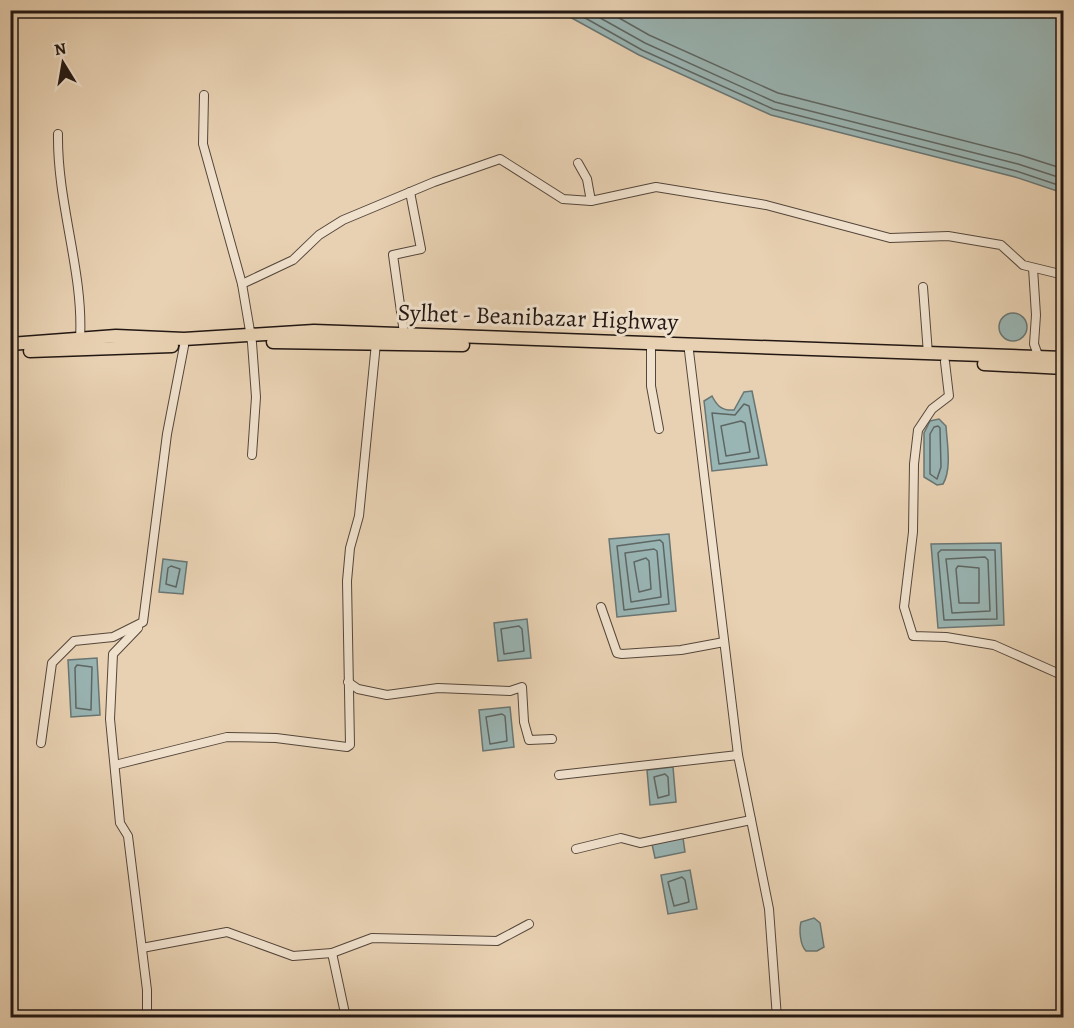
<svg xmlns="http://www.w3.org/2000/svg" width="1074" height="1028" font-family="Alegreya,serif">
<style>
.water{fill:#99b5b4;stroke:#697674;stroke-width:1.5}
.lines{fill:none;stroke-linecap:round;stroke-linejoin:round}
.shore{stroke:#5e6664;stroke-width:1.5}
.minor-casing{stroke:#54463b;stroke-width:10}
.primary-casing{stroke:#221713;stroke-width:15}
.minor{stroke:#f0e1cd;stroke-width:8}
.primary{stroke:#e8d1b2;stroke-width:12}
.labels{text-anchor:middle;stroke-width:6;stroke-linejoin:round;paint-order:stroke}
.street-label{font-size:24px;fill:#221713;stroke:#f0e1cd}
</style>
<rect width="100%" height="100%" fill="#e8d1b2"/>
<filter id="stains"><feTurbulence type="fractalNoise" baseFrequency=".00333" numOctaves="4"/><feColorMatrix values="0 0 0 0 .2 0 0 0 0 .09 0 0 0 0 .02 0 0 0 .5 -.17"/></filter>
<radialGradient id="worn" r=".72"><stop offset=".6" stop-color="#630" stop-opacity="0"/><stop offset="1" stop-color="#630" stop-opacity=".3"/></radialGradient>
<g class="water">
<path d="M 559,11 L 1063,11 L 1063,193 L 1015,177 L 771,115 L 639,55 Z"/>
<circle cx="1013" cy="327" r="14"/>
<path d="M 752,391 L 767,465 L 712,471 L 704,401 L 712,396 C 717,406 722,411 734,410 L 744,392 Z"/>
<path d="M 939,419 L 946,426 C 947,443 952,469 943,484 L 937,485 L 924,477 L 924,433 L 930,421 Z"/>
<path d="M 669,534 L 676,611 L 617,617 L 609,539 Z"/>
<path d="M 1001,543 L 1004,625 L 938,628 L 931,544 Z"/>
<path d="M 163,559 L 187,562 L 183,594 L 159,592 Z"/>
<path d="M 527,619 L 531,658 L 498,661 L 494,623 Z"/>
<path d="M 97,658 L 100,715 L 71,717 L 68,660 Z"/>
<path d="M 510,707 L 514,747 L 483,751 L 479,710 Z"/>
<path d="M 673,767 L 676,802 L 650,805 L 647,770 Z"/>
<path d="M 683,838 L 685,852 L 655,858 L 652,844 Z"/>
<path d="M 690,870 L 697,909 L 668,914 L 661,875 Z"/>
<path d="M 814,918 L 820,923 L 824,947 L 817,951 L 806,951 C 800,945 799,930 801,922 Z"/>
</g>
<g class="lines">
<g class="shore">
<path d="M 571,10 L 642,50 L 773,109 L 1016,171 L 1064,187"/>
<path d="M 586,10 L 645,43 L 775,102 L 1018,164 L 1064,179"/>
<path d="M 605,10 L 649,35 L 778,93 L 1020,155 L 1064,169"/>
<path d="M 744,404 L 749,406 L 759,458 L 719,464 L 712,413 L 735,415 Z"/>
<path d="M 741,421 L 745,423 L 750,452 L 726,456 L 721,426 Z"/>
<path d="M 938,426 L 940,428 L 941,467 L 937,479 L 930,474 L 930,434 L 934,427 Z"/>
<path d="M 660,540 L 663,543 L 669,604 L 624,610 L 617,546 Z"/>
<path d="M 654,549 L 657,551 L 661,597 L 631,602 L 625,553 Z"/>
<path d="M 941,550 L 995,550 L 997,619 L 944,620 L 938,553 Z"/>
<path d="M 985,557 L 988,560 L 990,611 L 952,613 L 946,559 Z"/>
<path d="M 646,558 L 649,561 L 651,589 L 639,592 L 634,562 Z"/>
<path d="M 171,566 L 180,569 L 176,587 L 166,584 L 168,568 Z"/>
<path d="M 958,566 L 979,568 L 979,603 L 959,603 L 956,569 Z"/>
<path d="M 519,626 L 522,629 L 524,651 L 504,654 L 501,629 Z"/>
<path d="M 77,665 L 92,667 L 91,710 L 76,708 L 75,668 Z"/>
<path d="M 502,714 L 505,716 L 507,741 L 490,744 L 486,717 Z"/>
<path d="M 665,774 L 668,777 L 669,795 L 658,798 L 654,777 Z"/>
<path d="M 682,877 L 685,880 L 689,902 L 674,906 L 668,882 Z"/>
</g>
<defs>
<g id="minor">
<path d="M 204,95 L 203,144 L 242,284 L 252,343 L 256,397 L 252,455"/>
<path d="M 58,134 C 57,204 84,273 80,339"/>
<path d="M 578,163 L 587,179 L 591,201"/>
<path d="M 1033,268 L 1036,315 L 1034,344 L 1039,358"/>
<path d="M 242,284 L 293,260 L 319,235 L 343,220 L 434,182 L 500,159 L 563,199 L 591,201 L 656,187 L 766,205 L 890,238 L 948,236 L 1001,245 L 1023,265 L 1064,275"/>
<path d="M 923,287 L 928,354"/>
<path d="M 401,336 L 404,333 L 393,255 L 421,249 L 410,192"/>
<path d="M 651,350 L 651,386 L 659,429"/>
<path d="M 689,351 L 738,755 L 769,909 L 777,1018"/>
<path d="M 945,362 L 949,396 L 932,409 L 918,430 L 914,464 L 913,532 L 904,607 L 913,636 L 946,637 L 994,645 L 1064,676"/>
<path d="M 601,607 L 617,653 L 622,654 L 681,650 L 724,642"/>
<path d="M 138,628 L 113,654 L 110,719 L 120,823 L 128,836 L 147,990 L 147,1018"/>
<path d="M 348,682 L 358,689 L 387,695 L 438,688 L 510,691 L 522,687 L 524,722 L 529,740 L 552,739"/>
<path d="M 41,743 L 52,663 L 74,641 L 113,637 L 143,622 L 167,434 L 184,346"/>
<path d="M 115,765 L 227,737 L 276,738 L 347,747 L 350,745 L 347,581 L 350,548 L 359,516 L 376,343"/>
<path d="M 559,775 L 738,755"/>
<path d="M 576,849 L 621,838 L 640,843 L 751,820"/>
<path d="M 142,948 L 227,932 L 293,956 L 332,953 L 372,938 L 497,941 L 529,924"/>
<path d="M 332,953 L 346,1018"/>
</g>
<g id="primary">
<path d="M 273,342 L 463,345"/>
<path d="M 10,344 L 116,336 L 184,339 L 314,331 L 1064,358"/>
<path d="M 30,351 L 172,346"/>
<path d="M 984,364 L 1064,368"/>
</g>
</defs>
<use href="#minor" class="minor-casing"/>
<use href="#primary" class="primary-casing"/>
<use href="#minor" class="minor"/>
<use href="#primary" class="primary"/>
</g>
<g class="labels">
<g class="street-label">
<text transform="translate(538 317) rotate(2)" y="8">Sylhet - Beanibazar Highway</text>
</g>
</g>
<rect width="1074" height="1028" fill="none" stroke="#e8d1b2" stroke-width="36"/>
<rect x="12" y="12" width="1050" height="1004" fill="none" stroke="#221713" stroke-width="3"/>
<rect x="18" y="18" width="1038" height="992" fill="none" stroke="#221713" stroke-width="1.5"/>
<g transform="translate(63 63) rotate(349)" stroke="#f0e1cd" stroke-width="4.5" paint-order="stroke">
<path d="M0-4.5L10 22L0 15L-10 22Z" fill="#221713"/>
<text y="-9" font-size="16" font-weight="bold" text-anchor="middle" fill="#221713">N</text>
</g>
<rect width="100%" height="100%" filter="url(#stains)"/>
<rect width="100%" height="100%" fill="url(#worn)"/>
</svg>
